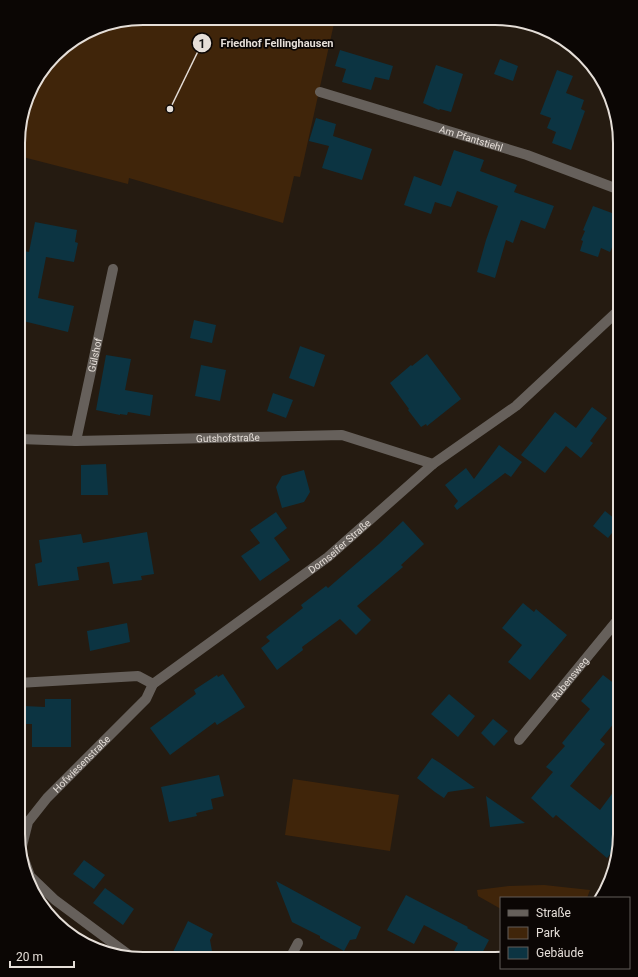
<svg xmlns="http://www.w3.org/2000/svg" width="638" height="977" font-family="Roboto,sans-serif">
<style>
.green{fill:#40250a}
.building{fill:#0c3442}
.lines{fill:none;stroke-linecap:round;stroke-linejoin:round}
.minor{stroke:#66605b;stroke-width:10}
.labels{text-anchor:middle;stroke-width:3.5;stroke-linejoin:round;paint-order:stroke}
.street-label{font-size:10px;fill:#e5ded8;stroke:#0b0604}
.rim{fill:none;stroke:#e5ded8;stroke-width:2}
.leader{fill:none;stroke:#e5ded8;stroke-width:1.5}
.callout-dot{fill:#e5ded8;stroke:#0b0604;stroke-width:1.5}
.mark-label{font-size:12px;text-anchor:middle;font-weight:bold;fill:#111}
.callout-label{font-size:11px;text-anchor:middle;font-weight:bold;fill:#e5ded8;stroke:#0b0604;stroke-width:3.5;stroke-linejoin:round;paint-order:stroke}
</style>
<rect width="100%" height="100%" fill="#251b11"/>
<g class="green">
<path d="M 143,18 L 335,19 L 300,177 L 294,176 L 283,223 L 129,178 L 128,184 L 19,156 L 19,126 L 35,81 L 61,49 L 102,25 Z"/>
<path d="M 293,779 L 399,795 L 390,851 L 285,835 Z"/>
<path d="M 544,885 L 590,890 L 587,898 L 501,898 L 501,909 L 478,896 L 477,890 L 509,886 Z"/>
</g>
<g class="building">
<path d="M 340,50 L 393,66 L 389,80 L 375,77 L 371,90 L 342,82 L 346,69 L 335,66 Z"/>
<path d="M 500,59 L 518,66 L 513,81 L 494,74 Z"/>
<path d="M 436,65 L 463,74 L 451,112 L 440,109 L 439,110 L 423,103 Z"/>
<path d="M 557,70 L 573,76 L 566,93 L 584,100 L 581,109 L 585,111 L 571,150 L 552,143 L 556,132 L 547,128 L 551,118 L 540,114 Z"/>
<path d="M 316,118 L 336,124 L 333,136 L 372,149 L 362,180 L 322,168 L 329,146 L 309,141 Z"/>
<path d="M 454,150 L 484,160 L 480,171 L 517,185 L 514,192 L 554,206 L 545,229 L 521,220 L 513,243 L 506,240 L 495,278 L 477,272 L 486,240 L 498,206 L 457,191 L 451,207 L 435,202 L 431,214 L 404,205 L 414,176 L 441,186 Z"/>
<path d="M 593,206 L 620,216 L 620,248 L 613,245 L 610,252 L 601,248 L 598,257 L 580,251 L 583,241 L 581,240 L 585,231 L 583,230 Z"/>
<path d="M 35,222 L 77,230 L 75,242 L 78,243 L 74,262 L 46,257 L 38,298 L 74,306 L 68,332 L 19,320 L 19,250 L 29,252 Z"/>
<path d="M 194,320 L 216,325 L 212,343 L 190,338 Z"/>
<path d="M 300,346 L 325,355 L 314,387 L 289,378 Z"/>
<path d="M 427,354 L 461,399 L 427,426 L 426,424 L 421,427 L 408,410 L 409,409 L 390,383 L 411,365 L 412,366 Z"/>
<path d="M 106,355 L 131,359 L 125,390 L 153,395 L 150,416 L 128,412 L 127,415 L 120,414 L 120,415 L 96,410 Z"/>
<path d="M 201,365 L 226,370 L 220,401 L 195,396 Z"/>
<path d="M 273,393 L 293,400 L 286,418 L 267,411 Z"/>
<path d="M 592,407 L 607,418 L 590,441 L 593,443 L 581,458 L 566,446 L 545,473 L 521,455 L 555,412 L 576,428 Z"/>
<path d="M 499,445 L 522,462 L 511,477 L 505,473 L 457,510 L 454,506 L 458,501 L 445,485 L 466,468 L 474,479 Z"/>
<path d="M 106,464 L 108,495 L 81,495 L 81,465 Z"/>
<path d="M 304,470 L 310,492 L 304,502 L 282,508 L 276,487 L 282,476 Z"/>
<path d="M 605,511 L 620,523 L 608,538 L 593,526 Z"/>
<path d="M 276,512 L 287,528 L 274,538 L 290,560 L 260,581 L 241,556 L 260,543 L 250,530 Z"/>
<path d="M 403,521 L 424,544 L 401,565 L 403,567 L 357,606 L 371,620 L 356,635 L 340,619 L 302,647 L 303,650 L 277,670 L 261,648 L 270,641 L 266,637 L 303,608 L 301,605 L 326,586 L 328,588 L 379,544 Z"/>
<path d="M 147,532 L 154,574 L 141,576 L 142,580 L 113,584 L 109,562 L 77,567 L 79,580 L 38,586 L 35,564 L 42,562 L 39,540 L 81,534 L 83,543 Z"/>
<path d="M 523,603 L 534,612 L 536,609 L 567,635 L 530,680 L 508,662 L 522,645 L 502,628 Z"/>
<path d="M 127,623 L 130,642 L 90,651 L 87,631 Z"/>
<path d="M 223,674 L 245,707 L 217,725 L 215,722 L 170,755 L 150,728 L 196,694 L 194,690 L 217,675 L 218,677 Z"/>
<path d="M 603,675 L 620,688 L 620,716 L 600,740 L 605,744 L 570,786 L 600,810 L 620,783 L 620,843 L 607,858 L 556,815 L 553,818 L 531,798 L 553,772 L 546,767 L 565,746 L 562,743 L 590,709 L 581,701 Z"/>
<path d="M 449,694 L 475,716 L 458,737 L 431,714 Z"/>
<path d="M 45,699 L 71,699 L 71,747 L 32,747 L 32,724 L 24,724 L 24,706 L 45,707 Z"/>
<path d="M 493,719 L 508,731 L 494,746 L 481,733 Z"/>
<path d="M 432,758 L 440,763 L 475,788 L 448,792 L 444,798 L 435,792 L 417,778 Z"/>
<path d="M 219,775 L 224,796 L 211,799 L 213,809 L 196,813 L 197,816 L 169,822 L 161,787 Z"/>
<path d="M 486,796 L 525,823 L 490,827 Z"/>
<path d="M 84,860 L 105,875 L 94,889 L 73,874 Z"/>
<path d="M 276,881 L 361,927 L 356,939 L 350,940 L 344,951 L 320,938 L 320,936 L 292,922 Z"/>
<path d="M 105,888 L 134,909 L 123,925 L 93,903 Z"/>
<path d="M 406,895 L 468,927 L 467,928 L 489,940 L 479,959 L 450,959 L 458,943 L 424,925 L 414,944 L 387,930 Z"/>
<path d="M 188,921 L 213,934 L 210,940 L 212,951 L 202,958 L 185,958 L 173,952 Z"/>
</g>
<g class="lines">
<g class="minor">
<path id="s1" d="M 320,92 L 527,155 L 620,190"/>
<path id="s2" d="M 19,439 L 76,441 L 342,435 L 433,464"/>
<path id="s3" d="M 76,441 L 113,269"/>
<path id="s4" d="M 18,683 L 138,676 L 153,684 L 328,557 L 433,464 L 516,406 L 620,309"/>
<path id="s5" d="M 519,740 L 620,617"/>
<path id="s6" d="M 21,850 L 28,822 L 47,798 L 146,699 L 153,684"/>
<path d="M 21,851 L 30,876 L 55,900 L 133,958"/>
<path d="M 290,958 L 298,943"/>
</g>
</g>
<g class="labels">
<g class="street-label">
<text dy="4" stroke="none"><textPath href="#s1" startOffset="158">Am Pfantstiehl</textPath></text>
<text dy="4" stroke="none"><textPath href="#s3" startOffset="88">Gülshof</textPath></text>
<text dy="4" stroke="none"><textPath href="#s2" startOffset="209">Gutshofstraße</textPath></text>
<text dy="4" stroke="none"><textPath href="#s4" startOffset="369">Dornseifer Straße</textPath></text>
<text dy="4" stroke="none"><textPath href="#s5" startOffset="80">Rubensweg</textPath></text>
<text dy="4" stroke="none"><textPath href="#s6" startOffset="108">Hofwiesenstraße</textPath></text>
</g>
</g>
<path d="M0 0H638V977H0ZM143 25H495A118 118 0 0 1 613 143V834A118 118 0 0 1 495 952H143A118 118 0 0 1 25 834V143A118 118 0 0 1 143 25Z" fill="#0b0604" fill-rule="evenodd"/>
<path class="rim" d="M143 25H495A118 118 0 0 1 613 143V834A118 118 0 0 1 495 952H143A118 118 0 0 1 25 834V143A118 118 0 0 1 143 25Z"/>
<path class="leader" d="M170 109L202 43"/>
<g class="callout-dot">
<circle cx="170" cy="109" r="4"/>
<circle cx="202" cy="43" r="10"/>
</g>
<g class="mark-label">
<text x="202" y="48">1</text>
</g>
<g class="callout-label">
<text x="277" y="47">Friedhof Fellinghausen</text>
</g>
<rect x="500" y="897" width="130" height="72" fill="#0b0604" stroke="#625c59"/>
<rect x="508" y="910" width="20" height="6" fill="#66605b" stroke="#625c59"/>
<text x="536" y="917" font-size="12" fill="#e5ded8">Straße</text>
<rect x="508" y="927" width="20" height="12" fill="#40250a" stroke="#625c59"/>
<text x="536" y="937" font-size="12" fill="#e5ded8">Park</text>
<rect x="508" y="947" width="20" height="12" fill="#0c3442" stroke="#625c59"/>
<text x="536" y="957" font-size="12" fill="#e5ded8">Gebäude</text>
<path d="M10 961v6h64v-6" fill="none" stroke="#e5ded8" stroke-width="2"/>
<text x="16" y="961" font-size="12" fill="#e5ded8" stroke="#0b0604" stroke-width="3" paint-order="stroke">20 m</text>
</svg>
